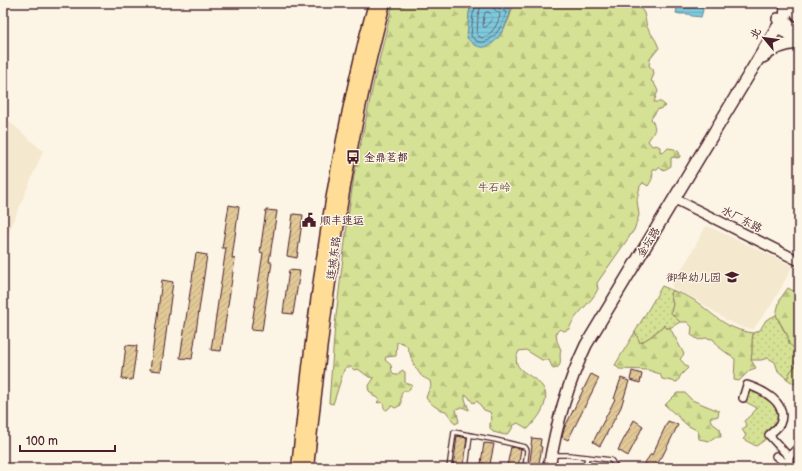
<svg xmlns="http://www.w3.org/2000/svg" width="802" height="471" font-family="'Balsamiq Sans','LXGW WenKai TC',sans-serif">
<style>
.built{fill:#f4e8ce}
.grass{fill:url(#grass-dots);stroke:#908060}
.forest{fill:url(#forest-firs);stroke:#908060}
.water{fill:url(#water-rules);stroke:#698696}
.lines{fill:none;stroke-linecap:round;stroke-linejoin:round}
.shore{stroke:#5f6372;stroke-width:1}
.building{fill:url(#building-hatch);stroke:#4a1f2b}
.service-casing{stroke:#4a1f2b;stroke-width:6}
.minor-casing{stroke:#4a1f2b;stroke-width:10}
.tertiary-casing{stroke:#4a1f2b;stroke-width:12}
.secondary-casing{stroke:#4a1f2b;stroke-width:14}
.primary-casing{stroke:#4a1f2b;stroke-width:15}
.service{stroke:#fcf5e5;stroke-width:3.5}
.minor{stroke:#fcf5e5;stroke-width:7}
.tertiary{stroke:#fcf5e5;stroke-width:9}
.secondary{stroke:#fcf5e5;stroke-width:11}
.primary{stroke:#ffdd96;stroke-width:12}
.labels{text-anchor:middle;stroke-width:3;stroke-linejoin:round;paint-order:stroke}
.poi-label{font-size:11px;fill:#4a1f2b;stroke:#fcf5e5;text-anchor:start}
.park-label{font-size:11px;fill:#6d5045;stroke:#fcf5e5}
.street-label{font-size:11px;fill:#4a1f2b;stroke:#fcf5e5}
</style>
<defs>
<pattern id="grass-dots" width="8" height="8" patternUnits="userSpaceOnUse"><rect width="8" height="8" fill="#d5e194"/><path d="M2 2h.1M6 6h.1" fill="none" stroke="#b8c180" stroke-width="1.8" stroke-linecap="round"/></pattern>
<pattern id="forest-firs" width="22" height="20" patternUnits="userSpaceOnUse"><rect width="22" height="20" fill="#d5e194"/><path d="M5 1l3.5 6h-7zM16 11l3.5 6h-7z" fill="#b8c180"/></pattern>
<pattern id="water-rules" width="6" height="5" patternUnits="userSpaceOnUse"><rect width="6" height="5" fill="#7ecadd"/><path d="M0 2.5h6" fill="none" stroke="#6eadbe"/></pattern>
<pattern id="building-hatch" width="6" height="6" patternUnits="userSpaceOnUse"><rect width="6" height="6" fill="#e1c997"/><path d="M-1 1l2-2M0 6l6-6M5 7l2-2" fill="none" stroke="#c3ac82"/></pattern>
</defs>
<rect width="100%" height="100%" fill="#fcf5e5"/>
<filter id="ink" filterUnits="userSpaceOnUse"><feTurbulence type="fractalNoise" baseFrequency=".025" numOctaves="2"/><feDisplacementMap in="SourceGraphic" scale="8" xChannelSelector="R" yChannelSelector="G"/><feConvolveMatrix kernelMatrix="1 2 1 2 8 2 1 2 1" color-interpolation-filters="sRGB"/></filter>
<g filter="url(#ink)">
<g class="built">
<path d="M 3,116 L 43,151 L 8,234 L 3,241 Z"/>
<path d="M 706,226 L 710,227 L 793,266 L 772,304 L 753,329 L 743,328 L 728,321 L 694,298 L 674,289 L 671,285 L 688,259 Z"/>
</g>
<g class="grass">
<path d="M 662,286 L 674,291 L 670,293 L 673,304 L 671,313 L 680,322 L 670,328 L 666,328 L 664,325 L 650,337 L 640,343 L 635,332 Z"/>
<path d="M 776,315 L 783,329 L 799,352 L 799,362 L 790,372 L 787,379 L 778,371 L 775,362 L 768,358 L 761,360 L 751,360 C 753,350 751,342 753,333 L 760,330 L 766,320 Z"/>
<path d="M 749,388 L 755,390 L 778,406 C 781,427 773,435 756,446 L 743,439 L 746,436 L 742,429 L 747,426 L 744,421 L 752,414 L 757,408 L 744,401 Z"/>
</g>
<g class="forest">
<path d="M 393,3 L 470,3 L 469,22 L 490,45 C 497,39 504,31 508,21 C 511,15 511,9 515,3 L 637,3 L 644,13 L 647,27 L 656,41 L 659,48 L 650,59 L 649,66 L 653,69 L 654,74 L 651,81 L 654,83 L 658,91 L 654,102 L 661,102 L 666,106 L 657,110 L 651,119 C 658,130 654,131 648,141 L 652,146 L 656,145 L 660,147 L 660,152 L 665,151 L 668,148 L 674,149 L 679,152 L 680,157 L 677,158 L 674,157 L 671,158 L 671,166 L 666,169 L 662,170 L 659,167 L 657,169 L 652,169 C 654,176 652,180 648,186 L 643,183 L 640,186 L 637,200 L 639,215 L 634,230 L 597,283 L 598,289 C 591,304 575,313 569,329 L 564,331 L 560,329 L 556,333 L 557,341 L 561,350 C 558,357 565,367 553,369 L 549,360 L 542,360 L 526,350 L 519,351 C 504,378 556,373 544,406 C 541,415 534,422 528,429 L 518,423 L 514,425 L 510,432 L 505,435 L 493,432 L 490,428 L 490,423 L 492,418 L 490,412 L 484,410 L 477,401 L 473,403 L 467,395 L 465,395 L 465,399 L 469,410 L 462,407 L 456,409 L 459,422 L 455,424 L 446,411 C 438,410 431,404 426,398 L 428,392 L 431,386 L 430,381 C 427,379 421,377 420,374 C 418,371 414,366 413,363 C 409,354 410,342 397,342 L 396,356 L 386,357 L 385,360 L 391,365 L 392,372 L 395,375 L 398,375 L 402,370 L 405,372 L 405,383 L 412,385 L 408,391 L 403,391 L 401,395 L 401,405 L 395,408 L 392,406 L 390,407 L 387,410 C 382,409 385,405 382,402 L 378,403 L 377,402 L 380,399 L 373,396 L 373,394 L 369,391 L 368,387 L 374,378 L 369,377 L 358,369 L 354,370 L 351,367 L 346,367 L 344,370 L 336,395 L 333,404 L 329,403 L 335,324 L 349,209 L 355,170 L 374,81 Z"/>
<path d="M 788,288 L 799,294 L 799,352 L 789,344 L 788,337 L 776,315 L 780,299 Z"/>
<path d="M 674,291 C 681,294 688,296 694,300 C 715,315 725,329 753,333 C 751,342 753,350 751,360 L 756,368 L 750,370 L 739,381 L 734,380 L 735,359 L 720,348 L 713,339 L 705,338 L 699,340 L 691,335 L 692,327 L 687,322 L 680,322 L 671,313 L 673,304 L 670,293 Z"/>
<path d="M 665,325 L 666,328 L 670,328 L 684,354 L 680,359 L 688,368 L 681,375 L 677,382 L 662,379 L 660,374 L 648,370 L 619,369 L 615,365 L 635,332 L 640,343 L 650,337 Z"/>
<path d="M 799,362 L 799,385 L 793,383 L 787,379 L 790,372 Z"/>
<path d="M 677,393 L 685,393 L 692,400 L 719,411 L 718,416 L 715,417 L 711,417 L 710,419 L 712,423 L 720,429 L 721,437 L 715,437 L 709,441 L 699,439 L 698,431 L 687,425 L 665,405 Z"/>
</g>
<g class="water">
<path d="M 474,3 L 498,3 L 511,9 C 508,23 494,56 475,45 C 472,44 469,40 467,38 L 469,12 Z"/>
<path d="M 678,3 L 703,3 L 701,5 L 703,10 L 701,17 L 692,16 L 688,14 L 680,14 L 676,13 Z"/>
</g>
<g class="lines">
<g class="shore">
<path d="M 477,3 L 473,14 L 471,36 C 486,55 504,26 506,12 L 499,8 L 498,3"/>
<path d="M 482,3 L 478,15 L 477,35 L 482,38 C 491,36 499,23 500,14 L 494,9 L 493,3"/>
<path d="M 486,12 L 489,12 L 493,18 L 485,28 L 483,26 L 484,16 Z"/>
</g>
</g>
<g class="building">
<path d="M 229,205 L 239,207 L 232,258 L 235,259 L 221,351 L 211,350 L 226,248 L 222,248 Z"/>
<path d="M 266,210 L 277,211 L 269,262 L 272,262 L 262,331 L 251,330 L 263,253 L 260,252 Z"/>
<path d="M 293,214 L 303,215 L 297,258 L 287,256 Z"/>
<path d="M 196,253 L 207,255 L 192,359 L 180,358 Z"/>
<path d="M 289,270 L 300,271 L 293,314 L 283,313 Z"/>
<path d="M 162,280 L 173,282 L 161,371 L 150,370 Z"/>
<path d="M 126,345 L 137,346 L 132,380 L 122,379 Z"/>
<path d="M 632,371 L 642,374 L 640,383 L 630,380 Z"/>
<path d="M 591,374 L 599,378 L 568,440 L 562,437 L 564,429 Z"/>
<path d="M 621,378 L 629,381 L 621,407 L 600,446 L 593,442 L 615,399 L 614,399 Z"/>
<path d="M 634,420 L 643,426 L 628,456 L 618,450 Z"/>
<path d="M 668,421 L 678,425 L 662,457 L 654,468 L 641,468 L 651,454 L 652,455 Z"/>
<path d="M 457,436 L 467,438 L 463,468 L 453,468 Z"/>
<path d="M 532,438 L 541,439 L 540,446 L 542,447 L 538,468 L 529,468 L 532,446 L 531,445 Z"/>
<path d="M 484,443 L 494,444 L 490,464 L 501,465 L 501,468 L 483,468 L 484,463 L 481,463 Z"/>
<path d="M 511,447 L 521,449 L 518,468 L 510,468 L 510,467 L 507,466 Z"/>
</g>
<g class="lines">
<defs>
<g id="service">
<path d="M 552,455 L 569,455 L 587,457"/>
<path d="M 449,468 L 454,432 L 496,440 L 525,447 L 527,450 L 525,468"/>
<path d="M 466,468 L 470,436"/>
<path d="M 585,468 L 587,457 L 611,460 L 617,468"/>
</g>
<g id="minor">
<path d="M 743,398 L 747,385 C 763,390 789,403 780,424 C 778,428 772,432 769,435 L 789,457"/>
<path d="M 776,456 L 792,468"/>
<path d="M 789,466 L 789,457 L 799,446"/>
</g>
<path id="tertiary" d="M 675,199 L 799,261"/>
<g id="secondary">
<path d="M 789,3 L 799,16"/>
<path d="M 778,19 L 799,30"/>
<path d="M 777,28 L 799,39"/>
<path d="M 763,57 C 773,48 785,44 799,43"/>
<path d="M 549,468 C 556,425 567,385 586,345 L 777,28 L 785,22 L 786,3"/>
</g>
<g id="primary">
<path d="M 298,468 C 314,312 333,154 375,3"/>
<path d="M 307,468 C 323,312 343,155 384,3"/>
</g>
</defs>
<use href="#service" class="service-casing"/>
<use href="#minor" class="minor-casing"/>
<use href="#tertiary" class="tertiary-casing"/>
<use href="#secondary" class="secondary-casing"/>
<use href="#primary" class="primary-casing"/>
<use href="#service" class="service"/>
<use href="#minor" class="minor"/>
<use href="#tertiary" class="tertiary"/>
<use href="#secondary" class="secondary"/>
<use href="#primary" class="primary"/>
</g>
</g>
<defs>
<symbol id="bus-bare" viewBox="-9 -9 18 18"><path d="M-5-6H5V4H4V6H2V4H-2V6H-4V4H-5ZM-3.5-4V0h7V-4ZM-3.5 1.2v1.5H-2V1.2ZM2 1.2v1.5H3.5V1.2Z" fill="#4a1f2b" stroke="#fcf5e5" stroke-width="2.5" paint-order="stroke"/></symbol>
<symbol id="civic-bare" viewBox="-9 -9 18 18"><path d="M-.6-6.5H3V-4.5H.6V-3L4-1V1h2V6H-6V1h2V-1L-.6-3ZM-1.2 2.5V6h2.4V2.5Z" fill="#4a1f2b" stroke="#fcf5e5" stroke-width="2.5" paint-order="stroke"/></symbol>
<symbol id="school-bare" viewBox="-9 -9 18 18"><path d="M0-5L7-2L0 1L-7-2ZM-4 1L0 2.5L4 1V4Q0 6-4 4Z" fill="#4a1f2b" stroke="#fcf5e5" stroke-width="2.5" paint-order="stroke"/></symbol>
</defs>
<g fill-rule="evenodd">
<use href="#bus-bare" x="343" y="147" width="20" height="20"/>
<use href="#civic-bare" x="299" y="210" width="20" height="20"/>
<use href="#school-bare" x="722" y="267" width="20" height="20"/>
</g>
<g class="labels">
<g class="poi-label">
<text x="364" y="161">金鼎茗都</text>
<text x="320" y="224">顺丰速运</text>
<text x="721" y="281" text-anchor="end">御华幼儿园</text>
</g>
<g class="park-label">
<text x="494" y="191">牛石岭</text>
</g>
<g class="street-label">
<text transform="translate(742 219) rotate(27)" y="4">水厂东路</text>
<text transform="translate(648 242) rotate(-58)" y="4">金坛路</text>
<text transform="translate(333 258) rotate(-82)" y="4">连城东路</text>
</g>
</g>
<rect width="802" height="471" fill="none" stroke="#fcf5e5" stroke-width="16"/>
<rect x="8" y="8" width="786" height="455" fill="none" stroke="#4a1f2b" stroke-width="1.5" filter="url(#ink)"/>
<g transform="translate(764 38) rotate(299)" stroke="#fcf5e5" stroke-width="3" paint-order="stroke">
<path d="M0-3L7 15L0 10L-7 15Z" fill="#4a1f2b"/>
<text y="-6" font-size="11" font-weight="bold" text-anchor="middle" fill="#4a1f2b">北</text>
</g>
<path d="M20 445v6h95v-6" fill="none" stroke="#4a1f2b" stroke-width="2"/>
<text x="26" y="445" font-size="12" fill="#4a1f2b" stroke="#fcf5e5" stroke-width="3" paint-order="stroke">100 m</text>
</svg>
